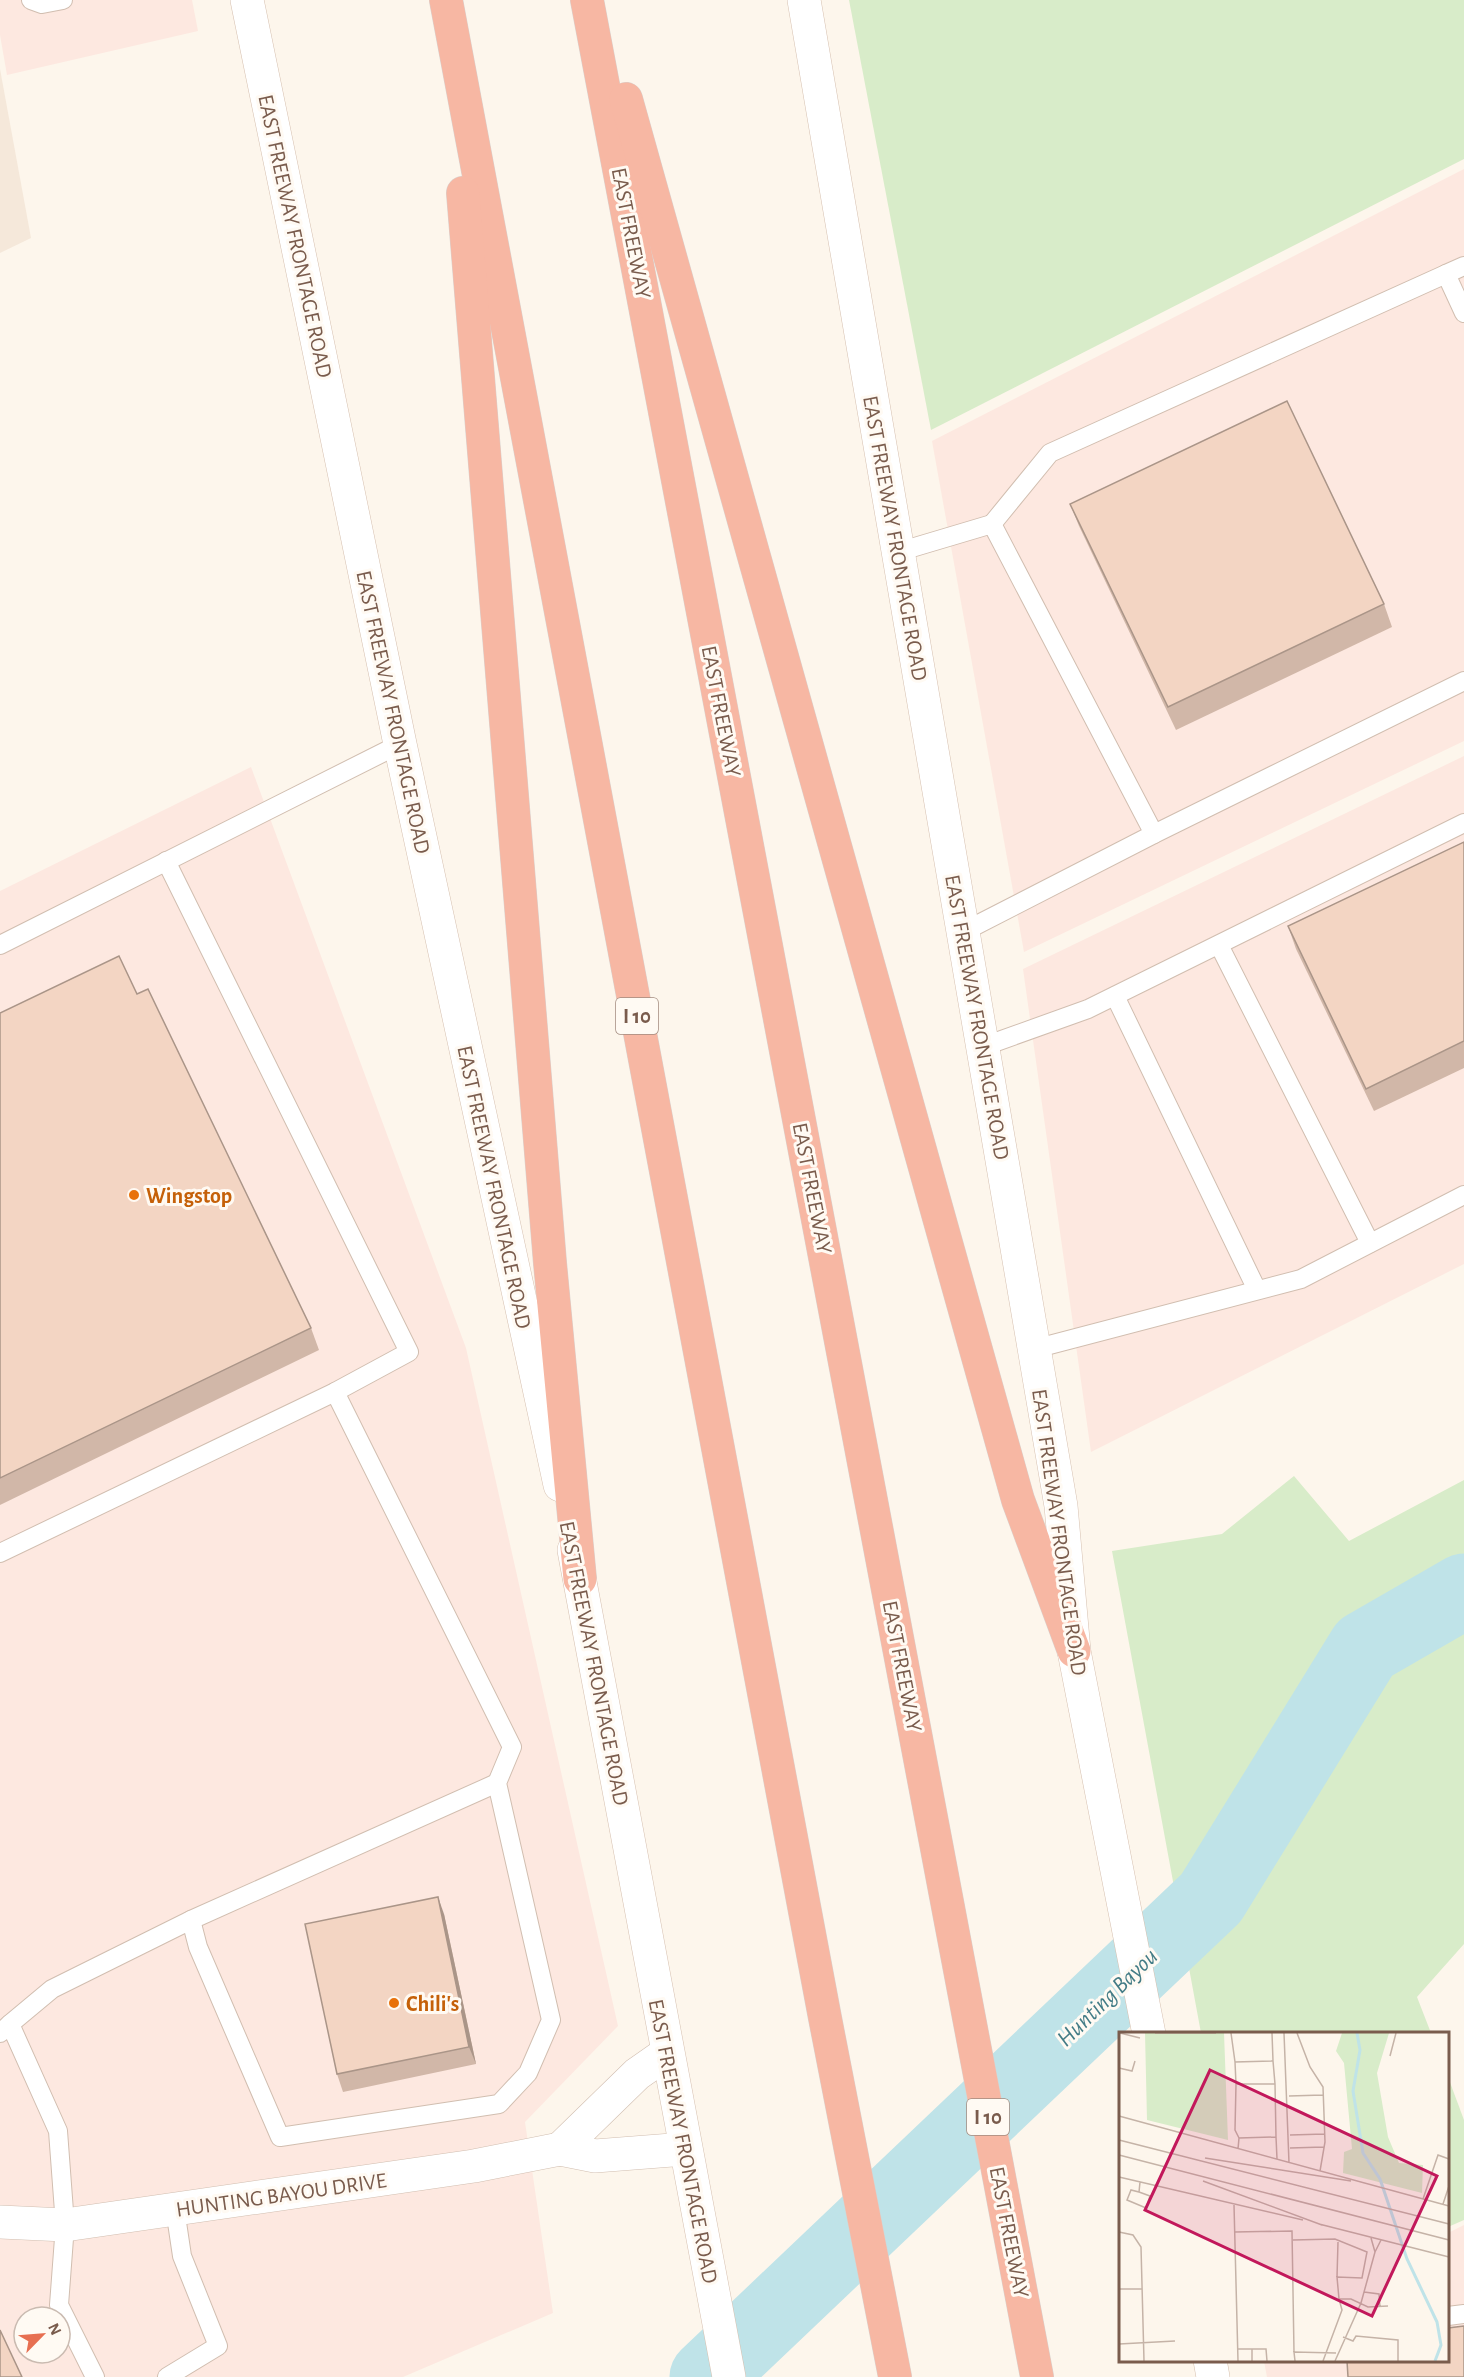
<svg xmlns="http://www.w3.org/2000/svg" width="1464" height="2377" font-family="'Alegreya Sans',sans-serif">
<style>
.residential{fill:#f5e8da}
.commercial{fill:#fde8e0;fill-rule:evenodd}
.green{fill:#d8ecc9}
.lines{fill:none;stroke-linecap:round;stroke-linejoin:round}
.river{stroke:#bfe3e8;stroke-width:75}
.lane-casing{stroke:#d1beb0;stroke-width:20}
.street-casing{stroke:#d1beb0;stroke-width:34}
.secondary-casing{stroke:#d6c0b0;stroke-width:34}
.highway-casing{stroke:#dad1cd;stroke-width:34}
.lane{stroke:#fff;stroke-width:18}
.street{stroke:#fff;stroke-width:33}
.secondary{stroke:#fff;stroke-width:33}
.highway{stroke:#f7b7a3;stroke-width:33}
.wall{fill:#d1b7a8}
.shaded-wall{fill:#aa9588}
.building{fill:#f3d5c3;stroke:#aa9588;stroke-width:1.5}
.food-dot{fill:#e8710a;stroke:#fffaf3;stroke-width:2}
.labels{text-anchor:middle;stroke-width:6;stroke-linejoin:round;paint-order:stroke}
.shield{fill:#fffaf3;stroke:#a28b7f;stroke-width:1.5}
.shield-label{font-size:21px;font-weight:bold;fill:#7a5c4d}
.street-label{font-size:22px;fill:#7a5c4d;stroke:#fffaf3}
.food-label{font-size:22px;font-weight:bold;fill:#c56008;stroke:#fffaf3;text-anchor:start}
.water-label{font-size:24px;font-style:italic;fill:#437c86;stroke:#fffaf3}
.inset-river{fill:none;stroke:#bfe3e8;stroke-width:3}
.inset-road{fill:none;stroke:#c5b3a7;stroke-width:1.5}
.view{fill:#c2185b;fill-opacity:0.15;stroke:#c2185b;stroke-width:3}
.inset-edge{fill:none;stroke:#7a5c4d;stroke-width:3}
</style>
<rect width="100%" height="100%" fill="#fdf6ec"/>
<path class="residential" d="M 0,69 L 31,238 L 0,253 Z"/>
<g class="commercial">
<path d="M 0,0 L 192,0 L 198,31 L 7,75 L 0,35 Z"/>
<path d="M 1464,169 L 1464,741 L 1024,952 L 932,441 Z"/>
<path d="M 1464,756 L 1464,1264 L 1091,1452 L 1023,969 Z"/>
<path d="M 251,767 L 466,1348 L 618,2026 L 525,2122 L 553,2313 L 403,2377 L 0,2377 L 0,891 ZM 24,2317 L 60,2317 L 60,2353 L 24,2353 Z"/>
<path d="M 1464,2225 L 1464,2377 L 1267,2377 L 1264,2361 L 1448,2360 L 1448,2233 Z"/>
</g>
<g class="green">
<path d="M 849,0 L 1464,0 L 1464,159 L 931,430 Z"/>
<path d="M 1294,1476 L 1349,1541 L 1464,1480 L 1464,1944 L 1417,1997 L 1431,2033 L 1201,2033 L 1112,1551 L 1222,1534 Z"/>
<path d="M 1448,2077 L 1464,2120 L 1464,2220 L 1448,2227 Z"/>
</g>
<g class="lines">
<path class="river" d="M 707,2377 L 1211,1898 L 1365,1648 L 1464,1591"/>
<defs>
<g id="lane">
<path d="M 31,0 L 42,4 L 63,0"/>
<path d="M 1446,274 L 1464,266"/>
<path d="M 992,524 L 1050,453 L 1446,274 L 1464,313"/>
<path d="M 898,552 L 992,524 L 1154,834 L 963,932"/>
<path d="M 1154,834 L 1464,681"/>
<path d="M 0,945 L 400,744"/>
<path d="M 1219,945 L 1370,1243"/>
<path d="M 1115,996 L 1257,1290"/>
<path d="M 982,1047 L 1088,1009 L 1464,823"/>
<path d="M 1034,1349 L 1301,1279 L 1464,1195"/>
<path d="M 0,1553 L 335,1392 L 409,1352 L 166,861"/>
<path d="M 191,1920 L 497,1783"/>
<path d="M 10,2024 L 52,1989 L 191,1920 L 198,1947 L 280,2137 L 499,2104 L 528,2073 L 551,2020 L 497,1783 L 512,1747 L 335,1392"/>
<path d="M 0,2033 L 10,2024 L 58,2131 L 65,2225 L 59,2305 L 95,2377"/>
<path d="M 1448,2316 L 1464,2314"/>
<path d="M 167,2377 L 218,2346 L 182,2256 L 175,2209"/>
</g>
<g id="street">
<path d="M 667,2053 L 637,2074 L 560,2149 L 595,2156 L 685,2149"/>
<path d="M 0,2222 L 65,2225 L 474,2166 L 560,2149"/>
</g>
<g id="secondary">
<path d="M 247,0 L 400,744 L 560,1485"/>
<path d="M 804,0 L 1061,1506 L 1074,1651 L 1149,2034"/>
<path d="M 574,1550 L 729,2377"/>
<path d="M 1210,2360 L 1213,2377"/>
</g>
<g id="highway">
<path d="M 446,0 L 825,2018 L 895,2377"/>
<path d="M 587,0 L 1037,2377"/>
<path d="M 626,99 L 1018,1500 L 1074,1651"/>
<path d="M 463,193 L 550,1263 L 580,1579"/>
</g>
</defs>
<use href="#lane" class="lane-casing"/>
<use href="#street" class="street-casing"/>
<use href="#secondary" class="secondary-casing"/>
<use href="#highway" class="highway-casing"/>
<use href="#lane" class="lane"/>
<use href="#street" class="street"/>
<use href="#secondary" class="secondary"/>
<use href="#highway" class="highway"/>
</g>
<g class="wall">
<path d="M 1070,504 L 1384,604 L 1392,627 L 1176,730 L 1079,526 Z"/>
<path d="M 1464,842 L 1464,1068 L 1374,1111 L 1296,949 L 1288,926 Z"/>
<path d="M 137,994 L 311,1328 L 319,1350 L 0,1505 L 0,1013 Z"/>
<path d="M 444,1914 L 476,2064 L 343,2092 L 337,2074 Z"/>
</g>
<path class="shaded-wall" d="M 438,1897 L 444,1914 L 476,2064 L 469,2047 Z"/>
<g class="building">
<path d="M 1287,401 L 1384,604 L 1168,707 L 1070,504 Z"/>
<path d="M 1464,842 L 1464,1041 L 1366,1089 L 1288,926 Z"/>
<path d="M 119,956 L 137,994 L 148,989 L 311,1328 L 0,1478 L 0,1013 Z"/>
<path d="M 438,1897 L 469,2047 L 337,2074 L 305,1924 Z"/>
<path d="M 1464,2326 L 1464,2377 L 1348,2377 L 1347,2361 L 1448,2361 L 1448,2328 Z"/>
<path d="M 0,2330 L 22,2377 L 0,2377 Z"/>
</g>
<g class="food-dot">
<circle cx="134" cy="1195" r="6"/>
<circle cx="394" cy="2003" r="6"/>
</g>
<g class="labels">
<g class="shield">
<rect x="616" y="998" width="42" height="36" rx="4.5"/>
<rect x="967" y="2099" width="42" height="36" rx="4.5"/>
</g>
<g class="shield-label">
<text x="637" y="1023">I 10</text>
<text x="988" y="2124">I 10</text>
</g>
<g class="street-label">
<text transform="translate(632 233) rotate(79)" y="8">EAST FREEWAY</text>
<text transform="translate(296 236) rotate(78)" y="8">EAST FREEWAY FRONTAGE ROAD</text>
<text transform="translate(896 538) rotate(80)" y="8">EAST FREEWAY FRONTAGE ROAD</text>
<text transform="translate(722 711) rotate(79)" y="8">EAST FREEWAY</text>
<text transform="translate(394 712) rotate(78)" y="8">EAST FREEWAY FRONTAGE ROAD</text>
<text transform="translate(978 1017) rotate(80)" y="8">EAST FREEWAY FRONTAGE ROAD</text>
<text transform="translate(495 1187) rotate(78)" y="8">EAST FREEWAY FRONTAGE ROAD</text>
<text transform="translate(813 1188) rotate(79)" y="8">EAST FREEWAY</text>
<text transform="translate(1060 1532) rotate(82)" y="8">EAST FREEWAY FRONTAGE ROAD</text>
<text transform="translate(595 1663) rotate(79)" y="8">EAST FREEWAY FRONTAGE ROAD</text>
<text transform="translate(903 1666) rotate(79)" y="8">EAST FREEWAY</text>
<text transform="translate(684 2141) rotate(79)" y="8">EAST FREEWAY FRONTAGE ROAD</text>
<text transform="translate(281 2194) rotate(-8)" y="8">HUNTING BAYOU DRIVE</text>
<text transform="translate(1010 2232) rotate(79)" y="8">EAST FREEWAY</text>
</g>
<g class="food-label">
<text x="146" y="1203">Wingstop</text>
<text x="406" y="2011">Chili's</text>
</g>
<g class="water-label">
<text transform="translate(1107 1997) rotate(-44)" y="8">Hunting Bayou</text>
</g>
</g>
<g transform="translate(1119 2032)">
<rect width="330" height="330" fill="#fdf6ec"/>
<path d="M 26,1 L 105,1 L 109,108 L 28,88 ZM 223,1 L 270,1 L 258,41 L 269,105 L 280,131 L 304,133 L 303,161 L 224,141 L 225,120 L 233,117 L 225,31 L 217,19 Z" fill="#d8ecc9"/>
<path class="inset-river" d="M 238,1 L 241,18 L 234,59 L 244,121 L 261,147 L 288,227 L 318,290 L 322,313 L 316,329"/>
<path class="inset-road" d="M 1,1 L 21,6M 36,1 L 97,1M 112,1 L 116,30M 153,1 L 154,29M 165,1 L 170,131M 178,1 L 191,35 L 204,55 L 206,110 L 201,139M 271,24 L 277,1M 0,36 L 13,39 L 16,29M 117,52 L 116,30 L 154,29 L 156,52M 170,64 L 204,63M 0,84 L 330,174M 171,103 L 206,102M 120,106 L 116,98 L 117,52 L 156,52 L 157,105M 0,108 L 330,192M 171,116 L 205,115M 119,117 L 120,106 L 157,105 L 158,127M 0,123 L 330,208M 86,126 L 232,149M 0,145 L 184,188M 84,149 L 203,193M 20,160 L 31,164 L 27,176 L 8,168 L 12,158 L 20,160 L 21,150M 304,167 L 319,123 L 330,127M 324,172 L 330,154M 115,173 L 119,329M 200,192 L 330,225M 0,200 L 14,203 L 22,215 L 25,329M 116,200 L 173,199 L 175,320M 252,206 L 256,220 L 262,208M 174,208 L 216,207 L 248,220 L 243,246 L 218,245 L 220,267M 218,245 L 219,210M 0,257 L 23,257M 245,260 L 260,262 L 261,275M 224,305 L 234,309 L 237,304 L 279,308 L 279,329M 0,312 L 56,309M 119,317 L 133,317 L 133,329M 133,317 L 147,317 L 148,329M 176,329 L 175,320 L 217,321M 204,329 L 223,278 L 220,267 L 232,267 L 249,275 L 269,274M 216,329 L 242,271 L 256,220"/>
<path class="view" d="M 91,38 L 318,144 L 253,284 L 26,178 Z"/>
<rect width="330" height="330" class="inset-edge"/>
</g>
<g transform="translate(42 2335) rotate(65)"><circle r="28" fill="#fffaf3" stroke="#cabbb1" stroke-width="1.5"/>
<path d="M0-4.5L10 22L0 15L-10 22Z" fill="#e76f51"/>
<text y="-9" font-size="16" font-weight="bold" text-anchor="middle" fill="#7a5c4d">N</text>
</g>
</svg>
